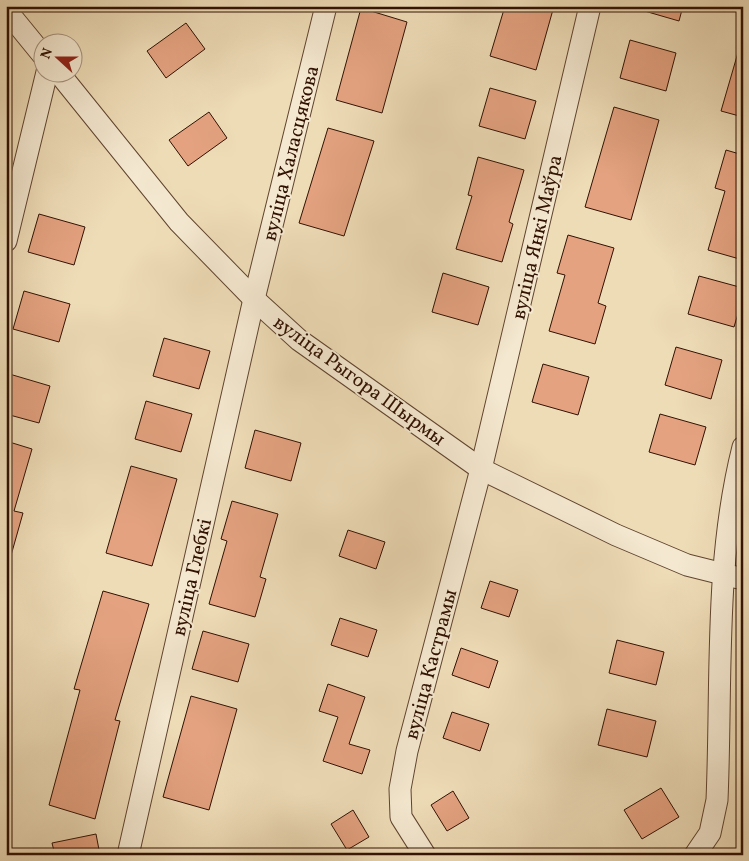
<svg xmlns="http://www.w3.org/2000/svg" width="749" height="861" font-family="Vollkorn,serif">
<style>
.building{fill:#e4a280;stroke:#311102}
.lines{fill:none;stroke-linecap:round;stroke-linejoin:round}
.minor-casing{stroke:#60442f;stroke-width:23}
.minor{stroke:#f4e8d0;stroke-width:21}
.labels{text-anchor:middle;stroke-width:4;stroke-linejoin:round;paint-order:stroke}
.street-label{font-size:20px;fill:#311102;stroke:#f4e8d0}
</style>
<rect width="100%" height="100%" fill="#eedcb7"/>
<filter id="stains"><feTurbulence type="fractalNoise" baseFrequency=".004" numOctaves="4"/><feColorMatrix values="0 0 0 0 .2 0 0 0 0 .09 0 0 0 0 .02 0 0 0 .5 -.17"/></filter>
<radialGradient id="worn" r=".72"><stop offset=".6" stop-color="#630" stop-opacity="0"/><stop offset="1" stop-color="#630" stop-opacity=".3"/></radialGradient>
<g class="building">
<path d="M 505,6 L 554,6 L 536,70 L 490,56 Z"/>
<path d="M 642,6 L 683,6 L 679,21 L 641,10 Z"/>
<path d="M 361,8 L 407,22 L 382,113 L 336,100 Z"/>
<path d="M 186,23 L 205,49 L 166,78 L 147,51 Z"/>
<path d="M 630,40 L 676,53 L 666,91 L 620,78 Z"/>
<path d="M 739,49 L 743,50 L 743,117 L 721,111 Z"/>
<path d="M 490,88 L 536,101 L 525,139 L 479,126 Z"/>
<path d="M 614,107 L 659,120 L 631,220 L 585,207 Z"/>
<path d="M 209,112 L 227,138 L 188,166 L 169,140 Z"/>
<path d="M 328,128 L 374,141 L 344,236 L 299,223 Z"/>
<path d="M 726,150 L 743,155 L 743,260 L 708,250 L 725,191 L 715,188 Z"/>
<path d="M 478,157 L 524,170 L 509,222 L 513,224 L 502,262 L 456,249 L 472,196 L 468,195 Z"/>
<path d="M 39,214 L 85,227 L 74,265 L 28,252 Z"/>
<path d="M 568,235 L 614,248 L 598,303 L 606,306 L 595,344 L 549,331 L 565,275 L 557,273 Z"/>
<path d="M 443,273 L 489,287 L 478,325 L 432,312 Z"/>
<path d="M 699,276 L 743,288 L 743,297 L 734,327 L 688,314 Z"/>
<path d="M 24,291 L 70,304 L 59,342 L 13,329 Z"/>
<path d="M 164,338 L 210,351 L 199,389 L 153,376 Z"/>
<path d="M 676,347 L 722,360 L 711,399 L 665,385 Z"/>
<path d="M 543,364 L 589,377 L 578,415 L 532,402 Z"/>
<path d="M 6,373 L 50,386 L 39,423 L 6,414 Z"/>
<path d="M 146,401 L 192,414 L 181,452 L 135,439 Z"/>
<path d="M 660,414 L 706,427 L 695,465 L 649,452 Z"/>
<path d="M 255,430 L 301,443 L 291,481 L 245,468 Z"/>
<path d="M 6,441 L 32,449 L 14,511 L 23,513 L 10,559 L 6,558 Z"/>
<path d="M 131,466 L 177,479 L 152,566 L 106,553 Z"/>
<path d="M 232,501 L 278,514 L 260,577 L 266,579 L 255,617 L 209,604 L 227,541 L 221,539 Z"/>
<path d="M 348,530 L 385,542 L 376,569 L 339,556 Z"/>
<path d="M 490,581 L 518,590 L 509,617 L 481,608 Z"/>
<path d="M 103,591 L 149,604 L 115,720 L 120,721 L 95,819 L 49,805 L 80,690 L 74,689 Z"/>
<path d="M 340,618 L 377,630 L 368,657 L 331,645 Z"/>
<path d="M 203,631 L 249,644 L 238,682 L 192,669 Z"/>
<path d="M 617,640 L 664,652 L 656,685 L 609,673 Z"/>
<path d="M 461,648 L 498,661 L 489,688 L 452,675 Z"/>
<path d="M 328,684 L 365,697 L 349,744 L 370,750 L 362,774 L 323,761 L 338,717 L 319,711 Z"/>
<path d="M 191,696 L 237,709 L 209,810 L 163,797 Z"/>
<path d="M 607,709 L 656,721 L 647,757 L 598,745 Z"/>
<path d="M 452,712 L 489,724 L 480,751 L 443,738 Z"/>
<path d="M 661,788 L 679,817 L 642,839 L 624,810 Z"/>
<path d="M 453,791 L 469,818 L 447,831 L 431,805 Z"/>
<path d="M 353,810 L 369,837 L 347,850 L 331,824 Z"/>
<path d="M 96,834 L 100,855 L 55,855 L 52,843 Z"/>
</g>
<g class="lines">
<defs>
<g id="minor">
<path d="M 6,10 L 42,54"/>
<path d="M 58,72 L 179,222 L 254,299 L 299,340 L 481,469 L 616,535 L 687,565 L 743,579"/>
<path d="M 6,241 L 47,72"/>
<path d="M 128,855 L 254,299 L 326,6"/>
<path d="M 425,855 L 401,817 L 400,789 L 407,751 L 481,469 L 590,6"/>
<path d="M 695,855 L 710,833 L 717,800 C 722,682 714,562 743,447"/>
</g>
</defs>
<use href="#minor" class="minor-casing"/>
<use href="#minor" class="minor"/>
</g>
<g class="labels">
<g class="street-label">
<text transform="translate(290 153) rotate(-76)" y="7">вуліца Халасцякова</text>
<text transform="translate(536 237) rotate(-77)" y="7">вуліца Янкі Маўра</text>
<text transform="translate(360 380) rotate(36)" y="7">вуліца Рыгора Шырмы</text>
<text transform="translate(191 577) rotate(-77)" y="7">вуліца Глебкі</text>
<text transform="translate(430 664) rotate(-75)" y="7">вуліца Кастрамы</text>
</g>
</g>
<rect width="749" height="861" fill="none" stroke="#eedcb7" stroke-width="25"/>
<rect x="8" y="8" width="734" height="846" fill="none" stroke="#311102" stroke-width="2.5"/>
<rect x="12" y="12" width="724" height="836" fill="none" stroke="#311102"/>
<g transform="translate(58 58) rotate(291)"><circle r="24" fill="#f4e8d0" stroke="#a6927e"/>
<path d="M0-4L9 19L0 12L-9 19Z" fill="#8f2418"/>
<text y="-8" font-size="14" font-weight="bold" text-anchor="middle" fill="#311102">N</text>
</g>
<rect width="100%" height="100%" filter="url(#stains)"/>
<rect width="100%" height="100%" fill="url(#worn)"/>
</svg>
